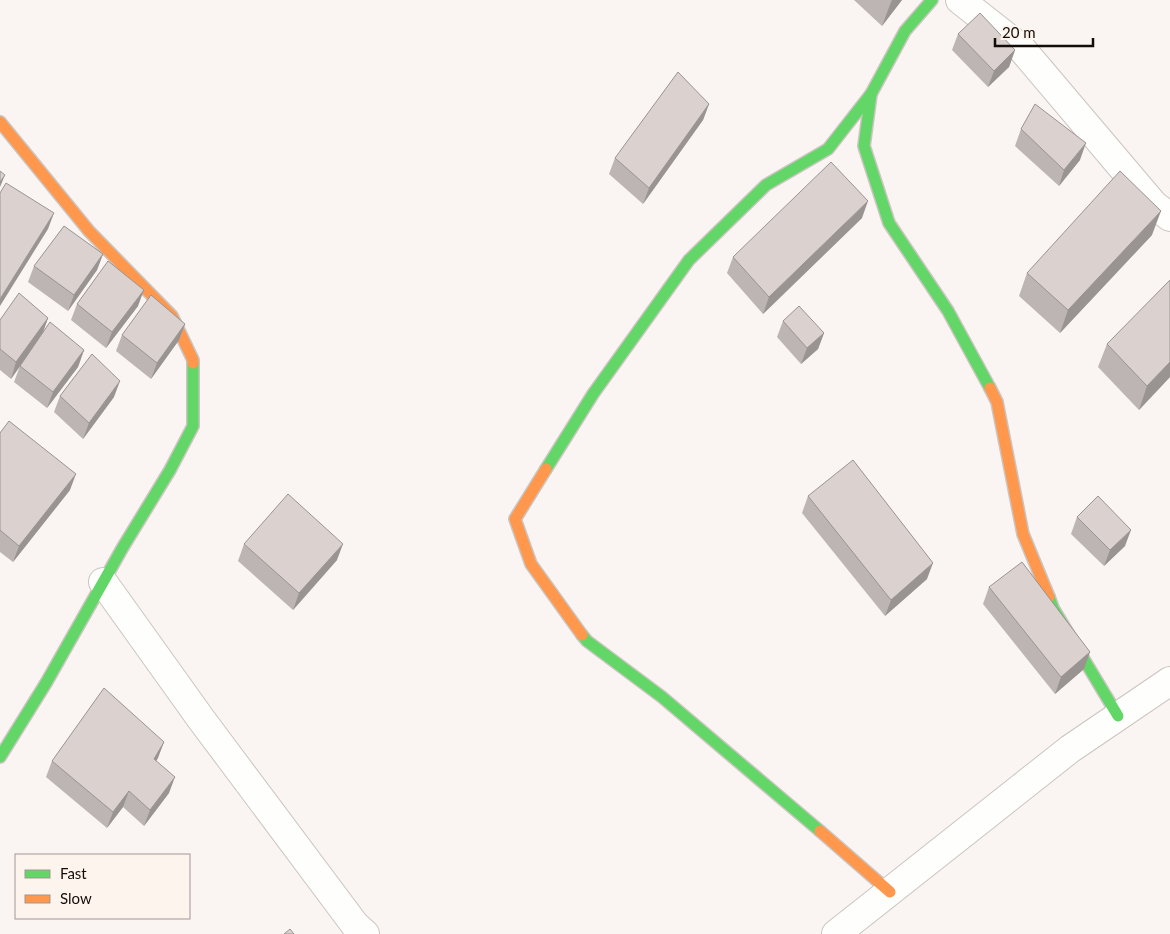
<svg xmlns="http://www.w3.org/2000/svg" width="1170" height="934" font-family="Lato,sans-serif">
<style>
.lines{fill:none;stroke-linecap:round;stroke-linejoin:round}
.street-casing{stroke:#cbc5c0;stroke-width:30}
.fast-casing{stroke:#cbc5c0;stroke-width:14}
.slow-casing{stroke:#cbc5c0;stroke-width:14}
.street{stroke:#fefefd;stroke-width:28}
.fast{stroke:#63d668;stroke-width:11}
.slow{stroke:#ff974d;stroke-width:11}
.wall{fill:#bcb5b3}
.shaded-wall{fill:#999392}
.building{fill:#dbd2d0;stroke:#999392}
</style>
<rect width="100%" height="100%" fill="#faf5f2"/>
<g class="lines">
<defs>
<g id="street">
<path d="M 960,0 L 1021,48 L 1154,205 L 1170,217"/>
<path d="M 103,582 L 201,719 L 355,925 L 365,934"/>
<path d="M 836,934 L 1070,749 L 1170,681"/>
</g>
<g id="fast">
<path d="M 932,0 L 905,31 L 871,94 L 864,146 L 889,223 L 948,311 L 990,388"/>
<path d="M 546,469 L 593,394 L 689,260 L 766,185 L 828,149 L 871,94"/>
<path d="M 1049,597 L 1053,608 L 1118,716"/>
<path d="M 582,635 L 587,641 L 662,697 L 820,831"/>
<path d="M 0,757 L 46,683 L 123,547 L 170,470 L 193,426 L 193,363"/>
</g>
<g id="slow">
<path d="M 0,122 L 89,231 L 172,316 L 193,360 L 193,363"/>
<path d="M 990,388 L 997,402 L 1023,534 L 1049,597"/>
<path d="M 546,469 L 515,519 L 531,564 L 582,635"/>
<path d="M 820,831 L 890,892"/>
</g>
</defs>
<use href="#street" class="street-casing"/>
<use href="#fast" class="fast-casing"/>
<use href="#slow" class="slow-casing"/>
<use href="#street" class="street"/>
<use href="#fast" class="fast"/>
<use href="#slow" class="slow"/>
</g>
<g class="wall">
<path d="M 854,0 L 902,0 L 882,26 Z"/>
<path d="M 958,34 L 1015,50 L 1009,67 L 988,87 L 952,50 Z"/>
<path d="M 709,104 L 703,120 L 643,204 L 609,174 L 615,158 Z"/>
<path d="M 1021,129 L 1080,160 L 1059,186 L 1015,146 Z"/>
<path d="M 862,218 L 763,314 L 727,273 L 733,257 Z"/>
<path d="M 1152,235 L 1060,333 L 1019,296 L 1027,273 Z"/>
<path d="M 103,254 L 97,270 L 68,311 L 28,282 L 34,266 Z"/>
<path d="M 77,304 L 138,306 L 106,348 L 71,320 Z"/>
<path d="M 48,318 L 43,332 L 84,350 L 78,367 L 47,408 L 14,382 L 20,366 L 30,352 L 11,379 L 0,370 L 0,320 Z"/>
<path d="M 783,321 L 824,333 L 818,349 L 801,364 L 777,337 Z"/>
<path d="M 185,324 L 179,340 L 151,379 L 116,351 L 122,335 Z"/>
<path d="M 1107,344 L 1170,377 L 1139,410 L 1098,367 Z"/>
<path d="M 60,396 L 114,397 L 83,439 L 54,412 Z"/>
<path d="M 0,433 L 70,490 L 13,562 L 0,552 Z"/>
<path d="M 808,496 L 927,579 L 885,616 L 802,513 Z"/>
<path d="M 1077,517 L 1125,546 L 1104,566 L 1071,534 Z"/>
<path d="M 244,544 L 337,560 L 293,610 L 238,561 Z"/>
<path d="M 989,587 L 1084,669 L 1055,694 L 983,604 Z"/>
<path d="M 164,742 L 156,761 L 169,793 L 144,826 L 123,807 L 107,828 L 46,777 L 52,761 Z"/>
</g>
<g class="shaded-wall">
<path d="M 892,0 L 902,0 L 882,26 L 891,2 Z"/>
<path d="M 1015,50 L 1009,67 L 988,87 L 994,71 Z"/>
<path d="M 709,104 L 703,120 L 643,204 L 649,188 Z"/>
<path d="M 1086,143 L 1080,160 L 1059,186 L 1064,170 Z"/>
<path d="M 5,175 L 0,187 L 0,182 Z"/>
<path d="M 868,201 L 862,218 L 763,314 L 769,297 Z"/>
<path d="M 1161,211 L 1152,235 L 1060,333 L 1068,310 Z"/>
<path d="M 54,213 L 48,229 L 0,306 L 0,299 Z"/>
<path d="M 103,254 L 97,270 L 68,311 L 74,295 Z"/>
<path d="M 144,290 L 138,306 L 106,348 L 112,332 Z"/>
<path d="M 48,318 L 42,335 L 11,379 L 16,362 Z"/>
<path d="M 185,324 L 179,340 L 151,379 L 157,363 Z"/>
<path d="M 824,333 L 818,349 L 801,364 L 807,348 Z"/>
<path d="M 84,350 L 78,367 L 47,408 L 53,392 Z"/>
<path d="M 1170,362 L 1170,377 L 1139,410 L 1147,386 Z"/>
<path d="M 120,381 L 114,397 L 83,439 L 89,423 Z"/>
<path d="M 76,474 L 70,490 L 13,562 L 19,546 Z"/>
<path d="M 1131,530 L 1125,546 L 1104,566 L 1110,550 Z"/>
<path d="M 343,544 L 337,560 L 293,610 L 299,593 Z"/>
<path d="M 933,563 L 927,579 L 885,616 L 891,600 Z"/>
<path d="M 1090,652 L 1084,669 L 1055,694 L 1061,677 Z"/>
<path d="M 164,742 L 158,758 L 148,776 L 154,759 Z"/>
<path d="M 175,777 L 169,793 L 144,826 L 150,810 Z"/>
<path d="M 129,791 L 123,807 L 107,828 L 113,812 Z"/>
</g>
<g class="building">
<path d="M 980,13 L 1015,50 L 994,71 L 958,34 Z"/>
<path d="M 678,72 L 709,104 L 649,188 L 615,158 Z"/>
<path d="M 1035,104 L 1086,143 L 1064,170 L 1021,129 Z"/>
<path d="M 831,162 L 868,201 L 769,297 L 733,257 Z"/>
<path d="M 0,171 L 5,175 L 0,182 Z"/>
<path d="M 1120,171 L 1161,211 L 1068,310 L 1027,273 Z"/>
<path d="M 6,183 L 54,213 L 0,299 L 0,193 Z"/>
<path d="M 64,226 L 103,254 L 74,295 L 34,266 Z"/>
<path d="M 108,261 L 144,290 L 112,332 L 77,304 Z"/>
<path d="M 1170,280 L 1170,362 L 1147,386 L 1107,344 Z"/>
<path d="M 19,293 L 48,318 L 16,362 L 0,349 L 0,320 Z"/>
<path d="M 151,295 L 185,324 L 157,363 L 122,335 Z"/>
<path d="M 799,306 L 824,333 L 807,348 L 783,321 Z"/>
<path d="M 50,322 L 84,350 L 53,392 L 20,366 Z"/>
<path d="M 92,354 L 120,381 L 89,423 L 60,396 Z"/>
<path d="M 9,421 L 76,474 L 19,546 L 0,530 L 0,433 Z"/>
<path d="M 853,460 L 933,563 L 891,600 L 808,496 Z"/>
<path d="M 288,494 L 343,544 L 299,593 L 244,544 Z"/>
<path d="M 1098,496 L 1131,530 L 1110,550 L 1077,517 Z"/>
<path d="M 1022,562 L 1090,652 L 1061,677 L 989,587 Z"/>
<path d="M 104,688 L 164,742 L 154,759 L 175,777 L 150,810 L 129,791 L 113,812 L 52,761 Z"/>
<path d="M 290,929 L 294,934 L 284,934 Z"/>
</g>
<rect x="15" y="854" width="175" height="65" fill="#fef4ee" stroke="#a09792"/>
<rect x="25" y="870" width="25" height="8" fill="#63d668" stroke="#a09792"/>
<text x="60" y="879" font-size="15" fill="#140c07">Fast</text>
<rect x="25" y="895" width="25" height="8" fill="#ff974d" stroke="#a09792"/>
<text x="60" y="904" font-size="15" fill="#140c07">Slow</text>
<path d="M995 38v8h98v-8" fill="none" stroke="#140c07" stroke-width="2.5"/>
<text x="1002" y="38" font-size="15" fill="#140c07" stroke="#fef4ee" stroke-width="4" paint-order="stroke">20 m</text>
</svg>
